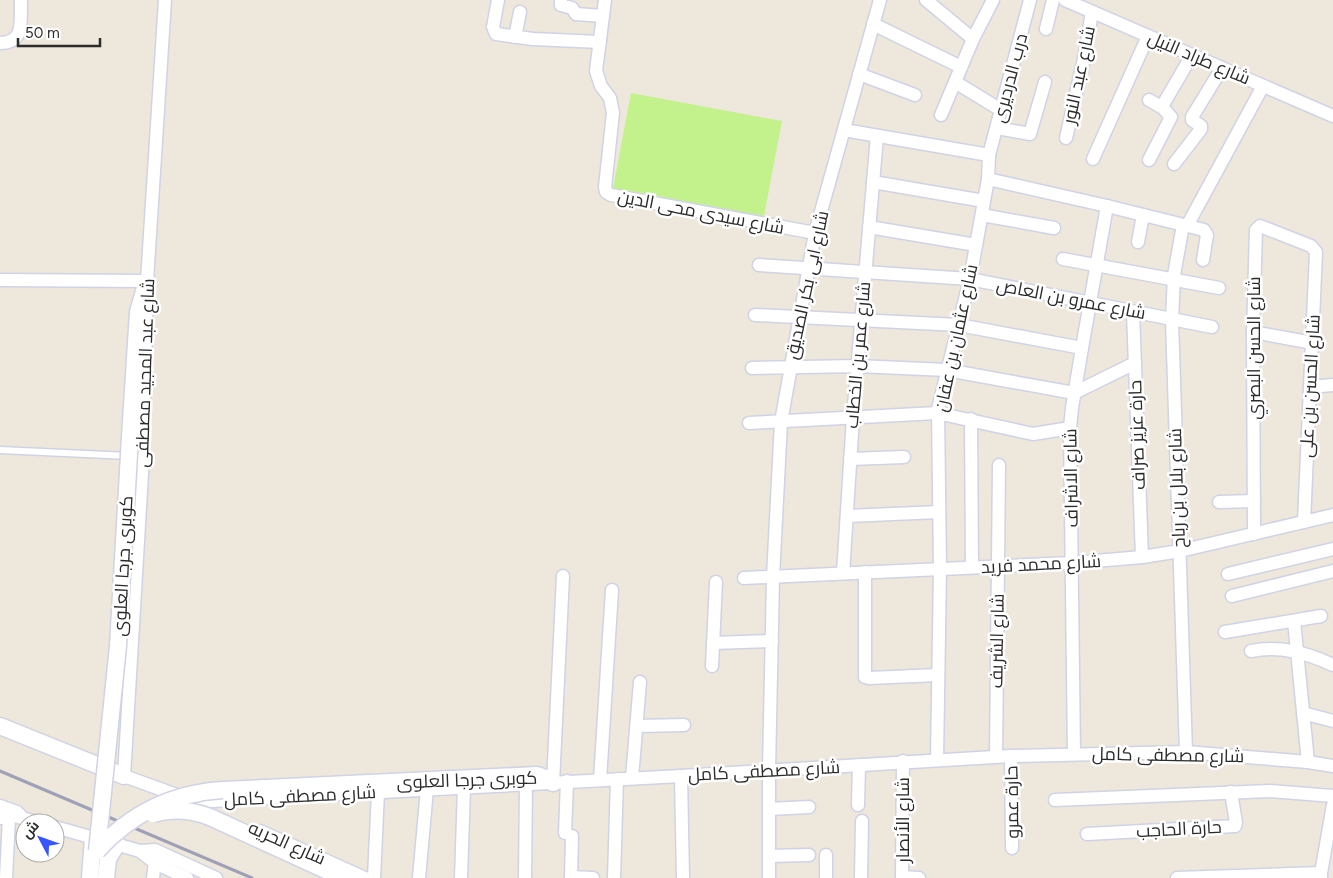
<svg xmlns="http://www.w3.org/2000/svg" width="1333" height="878" font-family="Figtree,Cairo,sans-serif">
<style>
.pitch{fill:#c3f28d}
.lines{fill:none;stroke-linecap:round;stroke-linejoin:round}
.service-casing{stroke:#d0d3e5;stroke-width:9}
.minor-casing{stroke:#d0d3e5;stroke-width:15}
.tertiary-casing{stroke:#d0d3e5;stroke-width:19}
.service{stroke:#fff;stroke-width:6}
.minor{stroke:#fff;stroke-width:12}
.tertiary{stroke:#fff;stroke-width:16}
.rail{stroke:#9da0b7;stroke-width:3}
.tertiary-bridge-casing{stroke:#d0d3e5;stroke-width:19;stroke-linecap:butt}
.tertiary-bridge{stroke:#fff;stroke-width:16}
.labels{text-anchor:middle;stroke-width:5;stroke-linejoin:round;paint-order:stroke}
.street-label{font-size:18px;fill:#2b2b2b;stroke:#fff}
</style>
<rect width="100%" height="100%" fill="#eee7db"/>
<path class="pitch" d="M 631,93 L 782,121 L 764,216 L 613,188 Z"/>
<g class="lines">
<defs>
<path id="service" d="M 0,450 L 129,456"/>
<g id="minor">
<path d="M 165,0 L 147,281 L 143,457 L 124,776 L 185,798"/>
<path d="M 498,0 L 493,27 L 496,34 L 533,39 L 600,42"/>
<path d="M 561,0 L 561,5 L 572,8 L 576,14 L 603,16"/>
<path d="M 605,0 L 596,71 L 601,86 L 610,98 L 613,113 L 605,187 L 606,192 L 611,195 L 815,233"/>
<path d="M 926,0 L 973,39"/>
<path d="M 1065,0 L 1333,116"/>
<path d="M 873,24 L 961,67"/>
<path d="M 1046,29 L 1053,0"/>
<path d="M 515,37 L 520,12"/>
<path d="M 0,43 C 26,43 20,19 21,0"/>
<path d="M 859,74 L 915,95"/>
<path d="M 955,82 L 1001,110"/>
<path d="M 1149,100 L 1163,108"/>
<path d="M 941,115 L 973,39 L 993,0"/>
<path d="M 997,128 L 1030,134 L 1045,82"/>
<path d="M 844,130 L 989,155 L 988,179 L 970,279 L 938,409 L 940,569 L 937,760"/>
<path d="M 1066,138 L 1085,54 L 1092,12"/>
<path d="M 989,155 L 1030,0"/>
<path d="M 1093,159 L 1148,36"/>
<path d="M 1149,160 L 1171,117 L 1163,108 L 1164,103 L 1192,55"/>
<path d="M 1174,164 L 1201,129 L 1201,126 L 1192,120 L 1192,117 L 1222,68"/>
<path d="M 988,179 L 1107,206 L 1204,230 L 1207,235 L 1203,260"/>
<path d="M 873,182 L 984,201"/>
<path d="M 982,215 L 1054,228"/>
<path d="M 1183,225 L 1174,275 L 1172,320 L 1186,752"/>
<path d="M 1187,226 L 1263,86"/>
<path d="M 869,227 L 976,245"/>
<path d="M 1138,242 L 1143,215"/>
<path d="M 1063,259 L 1219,288"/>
<path d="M 759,265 L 970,279 L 1212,327"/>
<path d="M 0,280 L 147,281"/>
<path d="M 1133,312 L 1142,557"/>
<path d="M 755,315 L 959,325 L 1082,348"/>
<path d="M 1253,332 L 1313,343"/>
<path d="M 752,368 L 857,366 L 947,370 L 1074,393 L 1135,363"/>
<path d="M 1310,387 L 1333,385"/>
<path d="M 971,419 L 972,567"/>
<path d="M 749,423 L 937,413 L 1033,434 L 1070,428"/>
<path d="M 850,459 L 904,457"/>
<path d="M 1219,502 L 1254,501"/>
<path d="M 847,516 L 939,512"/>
<path d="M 1254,534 L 1253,332 L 1256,230 L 1260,226 L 1311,246 L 1316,252 L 1304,522"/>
<path d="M 865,572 L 865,677 L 869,678 L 938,675"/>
<path d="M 843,573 L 853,418 L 877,136"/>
<path d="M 1228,574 L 1333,549"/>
<path d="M 744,578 L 1072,563 L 1142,557 L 1180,551 L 1333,515"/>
<path d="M 1232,596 L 1333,571"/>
<path d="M 1294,621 L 1308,762"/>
<path d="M 1225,632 L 1321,616"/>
<path d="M 713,643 L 772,641"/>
<path d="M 1251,651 C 1280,645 1307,653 1333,665"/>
<path d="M 712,666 L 716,582"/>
<path d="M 1303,713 L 1333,721"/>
<path d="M 637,726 L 684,725"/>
<path d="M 1074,754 L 1070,428 L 1072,408 L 1082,348 L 1107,206"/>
<path d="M 1011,756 L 1012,848"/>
<path d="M 996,757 L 999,465"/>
<path d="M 681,776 L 683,878"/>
<path d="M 632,778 L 640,682"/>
<path d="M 600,780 L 612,590"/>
<path d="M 553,783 L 563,576"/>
<path d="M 1055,800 L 1270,791 L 1333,796"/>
<path d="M 194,802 L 681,776 L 1011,756 L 1186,752 L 1308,762 L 1333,766"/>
<path d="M 858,805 L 859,765"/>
<path d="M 0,806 L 17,812 L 20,815"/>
<path d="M 769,809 L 809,807"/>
<path d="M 0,818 L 14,816 L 41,823"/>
<path d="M 55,827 L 140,851 L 155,850 L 216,878"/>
<path d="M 260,831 L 365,878"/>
<path d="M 565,833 L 567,781"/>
<path d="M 1087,834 L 1235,826 L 1236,823 L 1231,792"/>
<path d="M 140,851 L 155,863 L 187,878"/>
<path d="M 769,856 L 809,855"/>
<path d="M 571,877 L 593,878"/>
<path d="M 902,877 L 919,878"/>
<path d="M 6,878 L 9,817"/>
<path d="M 153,878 L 155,863"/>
<path d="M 374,878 L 378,792"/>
<path d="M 419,878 L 427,789"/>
<path d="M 461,878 L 464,787"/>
<path d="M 525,878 L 526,784"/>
<path d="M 571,878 L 572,836"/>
<path d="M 614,878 L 617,779"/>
<path d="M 769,878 L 769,770 L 773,577 L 781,422 L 815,233 L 880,0"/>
<path d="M 826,878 L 826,855"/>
<path d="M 861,878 L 862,821"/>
<path d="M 902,878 L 903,761"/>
<path d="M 1177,878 L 1321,873"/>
<path d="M 1321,878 L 1321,873 L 1333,805"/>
</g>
<g id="tertiary">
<path d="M 130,437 L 138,312 L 147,281"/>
<path d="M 0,726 L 124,776"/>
<path d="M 223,790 L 537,775 L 549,779 L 553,783"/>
<path d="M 210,817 L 343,878"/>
<path d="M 90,878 L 93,838"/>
<path d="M 106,878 L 108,859 L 117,844"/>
</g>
</defs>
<use href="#service" class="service-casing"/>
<use href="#minor" class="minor-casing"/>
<use href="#tertiary" class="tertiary-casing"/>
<use href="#service" class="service"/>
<use href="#minor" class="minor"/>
<use href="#tertiary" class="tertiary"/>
<path class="rail" d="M 0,771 L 252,878"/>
<defs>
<g id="tertiary-bridge">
<path d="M 153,814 C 173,808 191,810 210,817"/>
<path d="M 97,851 L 118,646 L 130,437"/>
<path d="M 97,851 C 131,813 173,793 223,790"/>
</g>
</defs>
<use href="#tertiary-bridge" class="tertiary-bridge-casing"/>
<use href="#tertiary-bridge" class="tertiary-bridge"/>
</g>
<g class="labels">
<g class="street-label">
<text transform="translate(1199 58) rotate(23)" y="6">شارع طراد النيل</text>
<text transform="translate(1079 75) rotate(-78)" y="6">شارع عبد النور</text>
<text transform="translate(1010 78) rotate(-75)" y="6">درب الدرديرى</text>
<text transform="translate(701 212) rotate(11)" y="6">شارع سيدى محى الدين</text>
<text transform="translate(807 285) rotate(-78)" y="6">شارع ابى بكر الصديق</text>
<text transform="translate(1071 299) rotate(11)" y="6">شارع عمرو بن العاص</text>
<text transform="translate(956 338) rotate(-78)" y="6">شارع عثمان بن عفان</text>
<text transform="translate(1254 348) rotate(-90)" y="6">شارع الحسن البصري</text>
<text transform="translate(858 355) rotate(-85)" y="6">شارع عمر بن الخطاب</text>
<text transform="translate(145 373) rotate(-88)" y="6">شارع عبد المجيد مصطفى</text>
<text transform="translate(1310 386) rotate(-87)" y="6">شارع الحسن بن على</text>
<text transform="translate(1137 435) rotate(-92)" y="6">حارة عزيز صراف</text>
<text transform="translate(1071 478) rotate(-91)" y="6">شارع الاشراف</text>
<text transform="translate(1177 488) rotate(-92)" y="6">شارع بلال بن رباح</text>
<text transform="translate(1041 564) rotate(-3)" y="6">شارع محمد فريد</text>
<text transform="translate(123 566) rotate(-87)" y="6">كوبرى جرجا العلوى</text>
<text transform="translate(997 641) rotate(-89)" y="6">شارع الشريف</text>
<text transform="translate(1168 755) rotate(1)" y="6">شارع مصطفى كامل</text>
<text transform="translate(764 771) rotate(-3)" y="6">شارع مصطفى كامل</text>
<text transform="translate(467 780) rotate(-2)" y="6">كوبرى جرجا العلوى</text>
<text transform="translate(300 796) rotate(-3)" y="6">شارع مصطفى كامل</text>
<text transform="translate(1012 802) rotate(-91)" y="6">حارة عمرو</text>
<text transform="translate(903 820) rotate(-90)" y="6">شارع الأنصار</text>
<text transform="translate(1179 829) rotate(-3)" y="6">حارة الحاجب</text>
<text transform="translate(287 843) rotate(24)" y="6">شارع الحريه</text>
</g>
</g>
<g transform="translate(40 838) rotate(311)"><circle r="24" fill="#ffffff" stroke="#aaaaaa"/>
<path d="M0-4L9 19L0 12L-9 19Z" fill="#3755ff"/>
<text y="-8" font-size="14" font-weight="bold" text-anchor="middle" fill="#2b2b2b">ش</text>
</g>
<path d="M18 38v8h82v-8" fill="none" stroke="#2b2b2b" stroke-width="2.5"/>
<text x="25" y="38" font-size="15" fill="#2b2b2b" stroke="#ffffff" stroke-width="4" paint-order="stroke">50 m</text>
</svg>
